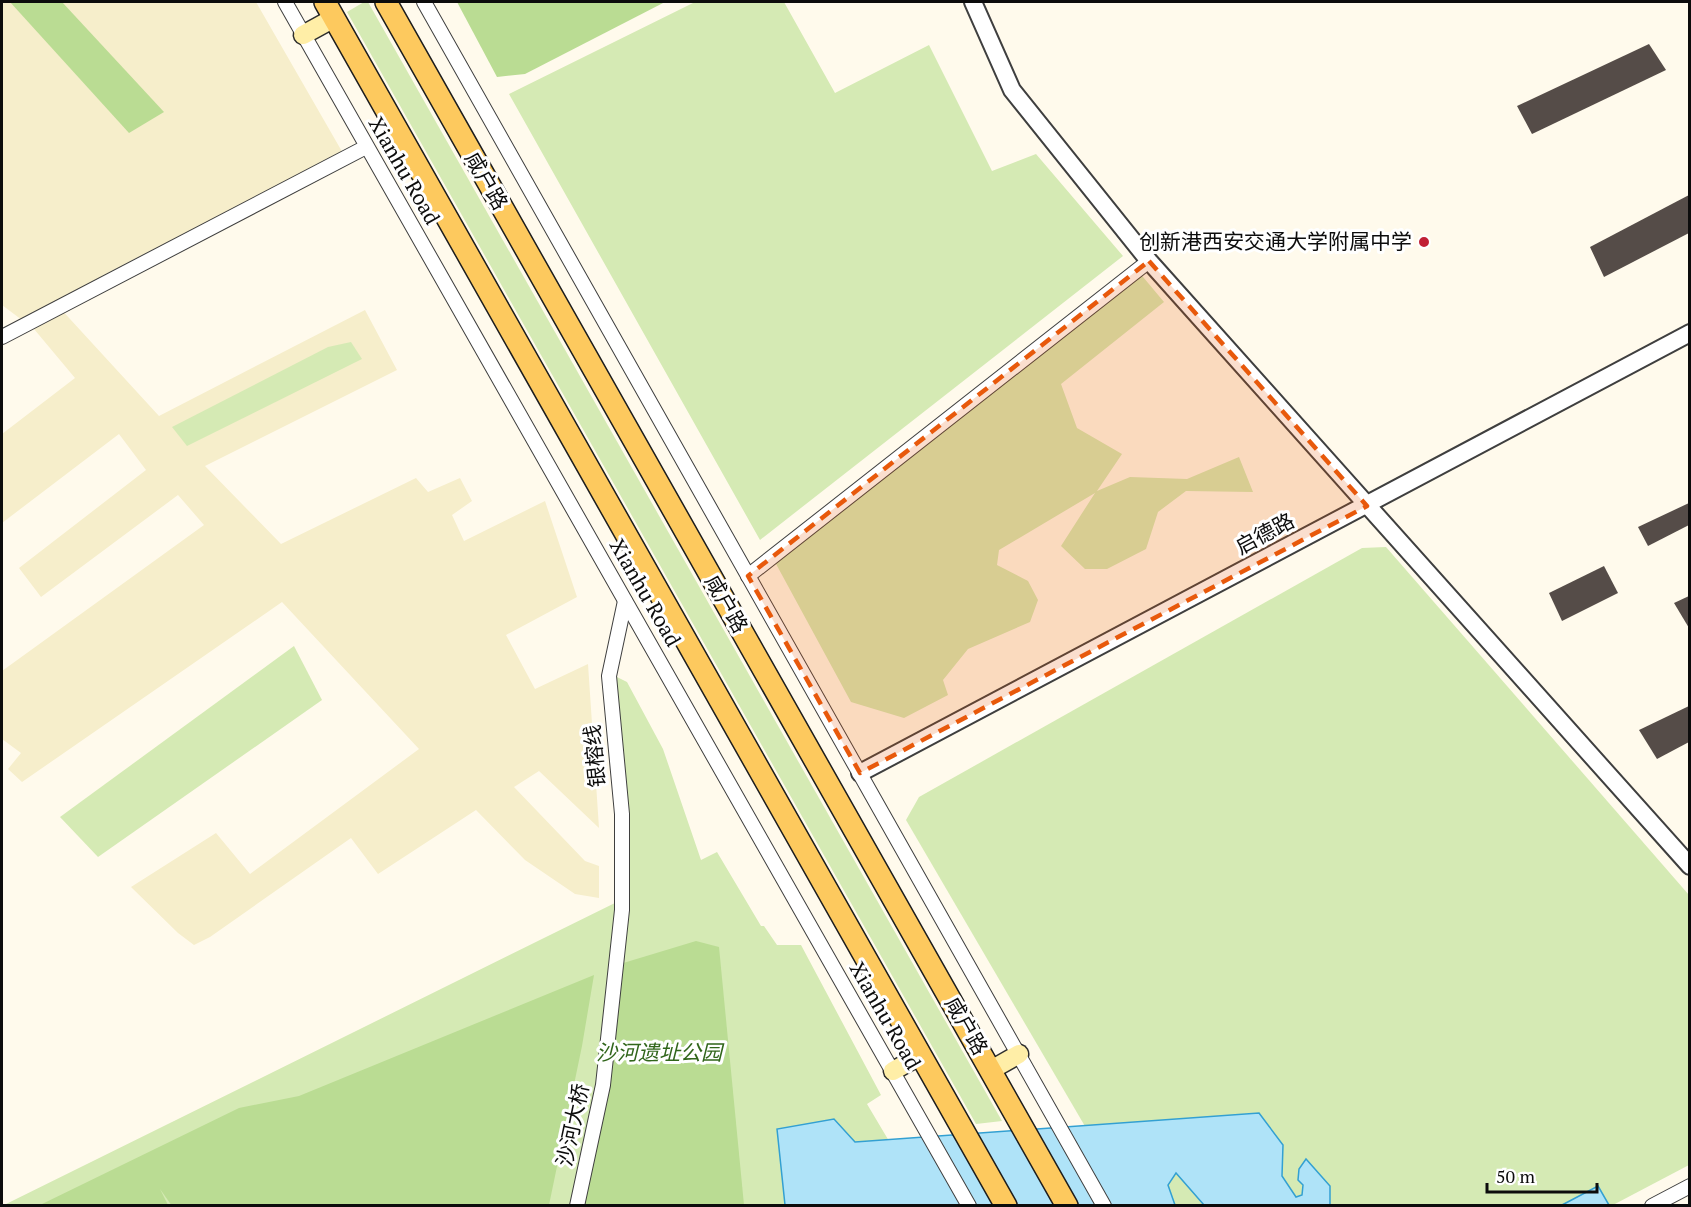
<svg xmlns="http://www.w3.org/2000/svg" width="1691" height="1207" font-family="'PT Serif','Noto Sans SC',serif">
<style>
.farmland{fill:#f6eecb}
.green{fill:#d5eab4}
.forest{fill:#badc93}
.water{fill:#afe3f8;stroke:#33a0d2;stroke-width:1.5}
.building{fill:#554c48}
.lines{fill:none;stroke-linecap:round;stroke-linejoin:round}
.minor-casing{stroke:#3f3f3f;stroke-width:16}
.tertiary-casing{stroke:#3f3f3f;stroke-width:20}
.secondary-casing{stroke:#2e2e2e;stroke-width:21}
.primary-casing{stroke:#1d1d1d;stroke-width:24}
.minor{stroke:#fff;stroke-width:14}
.tertiary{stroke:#fff;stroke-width:16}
.secondary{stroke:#ffeea7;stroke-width:18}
.primary{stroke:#fdc95e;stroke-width:21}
.marked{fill:#e8590c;fill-opacity:0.2;stroke:#e8590c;stroke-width:4.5;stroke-dasharray:12 8;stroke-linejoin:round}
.poi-dot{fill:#c12035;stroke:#fff;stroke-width:2}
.labels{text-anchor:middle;stroke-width:6;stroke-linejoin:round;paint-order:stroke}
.street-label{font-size:21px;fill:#0c0c0c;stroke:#fff}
.poi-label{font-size:21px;fill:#0c0c0c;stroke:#fff;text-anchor:end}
.park-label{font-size:21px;font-style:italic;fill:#31661b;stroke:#fff}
</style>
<rect width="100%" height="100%" fill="#fffaec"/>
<path class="farmland" d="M 2,2 L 256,2 L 344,155 L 329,163 L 326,160 L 102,276 L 104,280 L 59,307 L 159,416 L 365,310 L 397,370 L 205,466 L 281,544 L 416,478 L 428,492 L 460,478 L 472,501 L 452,515 L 464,541 L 545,501 L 577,597 L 506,635 L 535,689 L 588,664 L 599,828 L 539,771 L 514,787 L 585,861 L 599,866 L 599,898 L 575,894 L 525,860 L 476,810 L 378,874 L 351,838 L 210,937 L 194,945 L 178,933 L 131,887 L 216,833 L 250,874 L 419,749 L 282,602 L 22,782 L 8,769 L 21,753 L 2,739 L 2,671 L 204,525 L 178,495 L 41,597 L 19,568 L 146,470 L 119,434 L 2,523 L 2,434 L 75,378 L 34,329 L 2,305 Z"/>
<g class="green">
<path d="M 364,2 L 368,2 L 1002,1121 L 976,1124 L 347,12 Z"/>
<path d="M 695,2 L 784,2 L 835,93 L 929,45 L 992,171 L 1036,154 L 1123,256 L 760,540 L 509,94 Z"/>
<path d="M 1133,265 L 1164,302 L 1061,384 L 1077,428 L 1122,454 L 1097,491 L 1130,477 L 1187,479 L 1239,457 L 1253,492 L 1186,491 L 1158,512 L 1146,549 L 1107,569 L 1085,569 L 1061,546 L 1095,493 L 999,550 L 997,565 L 1028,581 L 1038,600 L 1030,622 L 968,649 L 943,680 L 948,695 L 904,718 L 851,702 L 769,551 Z"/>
<path d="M 351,342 L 362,359 L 187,446 L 172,427 L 328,347 Z"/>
<path d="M 1386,547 L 1689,895 L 1689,1165 L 1613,1205 L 1131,1205 L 906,820 L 919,797 L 1362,548 Z"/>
<path d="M 294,646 L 322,700 L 98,857 L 60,817 Z"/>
<path d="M 613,675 L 627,682 L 663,749 L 701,860 L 717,852 L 761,926 L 764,926 L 777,945 L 801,945 L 881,1095 L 867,1104 L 927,1205 L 2,1206 L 623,899 Z"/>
</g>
<g class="forest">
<path d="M 10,2 L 62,2 L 164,112 L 129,133 Z"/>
<path d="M 457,2 L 665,2 L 525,74 L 497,77 Z"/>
<path d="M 696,941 L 719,947 L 744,1205 L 577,1206 L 620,964 Z"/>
<path d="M 594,975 L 582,1046 L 549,1205 L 172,1206 L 160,1189 L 168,1205 L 40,1205 L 239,1108 L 299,1096 Z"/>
</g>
<g class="water">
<path d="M 1259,1113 L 1283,1145 L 1282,1176 L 1296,1197 L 1302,1195 L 1303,1185 L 1298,1180 L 1299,1169 L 1306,1159 L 1330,1186 L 1330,1205 L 1204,1205 L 1176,1173 L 1168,1185 L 1175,1205 L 785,1205 L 777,1129 L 834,1119 L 855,1142 Z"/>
<path d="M 1598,1186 L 1609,1205 L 1562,1205 Z"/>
</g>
<g class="building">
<path d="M 1649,44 L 1666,70 L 1532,134 L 1517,106 Z"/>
<path d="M 1689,195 L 1689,233 L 1604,277 L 1590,247 Z"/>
<path d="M 1689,503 L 1689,525 L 1648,546 L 1638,527 Z"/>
<path d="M 1604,566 L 1618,593 L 1562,621 L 1549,593 Z"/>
<path d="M 1689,596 L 1689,628 L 1674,603 Z"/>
<path d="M 1689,706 L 1689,742 L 1657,759 L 1639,730 Z"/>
</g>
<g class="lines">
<defs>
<g id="minor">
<path d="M 285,2 L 969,1206"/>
<path d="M 424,2 L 1104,1206"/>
<path d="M 2,337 L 366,147"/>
<path d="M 748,576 L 1149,261"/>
<path d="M 577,1206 L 603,1085 L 622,910 L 622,814 L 609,676 L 625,601"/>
<path d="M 1652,1206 L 1690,1186"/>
</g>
<g id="tertiary">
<path d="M 973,2 L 1012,90 L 1149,261 L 1690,866"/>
<path d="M 860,773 L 1690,333"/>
</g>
<g id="secondary">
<path d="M 303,35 L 334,18"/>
<path d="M 991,1070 L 1019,1054"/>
<path d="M 893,1071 L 921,1055"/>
</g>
<g id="primary">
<path d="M 325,2 L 1006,1206"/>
<path d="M 386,2 L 1067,1206"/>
</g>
</defs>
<use href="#minor" class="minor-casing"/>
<use href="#tertiary" class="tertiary-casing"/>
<use href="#secondary" class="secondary-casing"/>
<use href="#primary" class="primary-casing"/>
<use href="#minor" class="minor"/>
<use href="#tertiary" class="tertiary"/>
<use href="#secondary" class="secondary"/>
<use href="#primary" class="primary"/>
</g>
<path class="marked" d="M 1149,261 L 1367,506 L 860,773 L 748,576 Z"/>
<circle class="poi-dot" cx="1424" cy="242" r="6"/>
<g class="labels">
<g class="street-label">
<text transform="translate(404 171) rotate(60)" y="7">Xianhu Road</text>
<text transform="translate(486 181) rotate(60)" y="7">咸户路</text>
<text transform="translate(1265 534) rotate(-28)" y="7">启德路</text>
<text transform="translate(645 593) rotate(60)" y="7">Xianhu Road</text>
<text transform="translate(726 604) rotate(60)" y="7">咸户路</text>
<text transform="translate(595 756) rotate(-95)" y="7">银榕线</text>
<text transform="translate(885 1016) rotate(60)" y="7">Xianhu Road</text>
<text transform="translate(966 1026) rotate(60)" y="7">咸户路</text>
<text transform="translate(573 1125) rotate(-78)" y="7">沙河大桥</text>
</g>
<g class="poi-label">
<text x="1412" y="249">创新港西安交通大学附属中学</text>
</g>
<g class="park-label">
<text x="659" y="1060">沙河遗址公园</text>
</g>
</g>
<rect width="1691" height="1207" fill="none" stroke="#0c0c0c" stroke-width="6"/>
<path d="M1487 1183v9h110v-9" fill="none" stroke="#0c0c0c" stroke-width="3"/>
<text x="1496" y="1183" font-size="18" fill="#0c0c0c" stroke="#ffffff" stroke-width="4.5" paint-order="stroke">50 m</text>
</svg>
